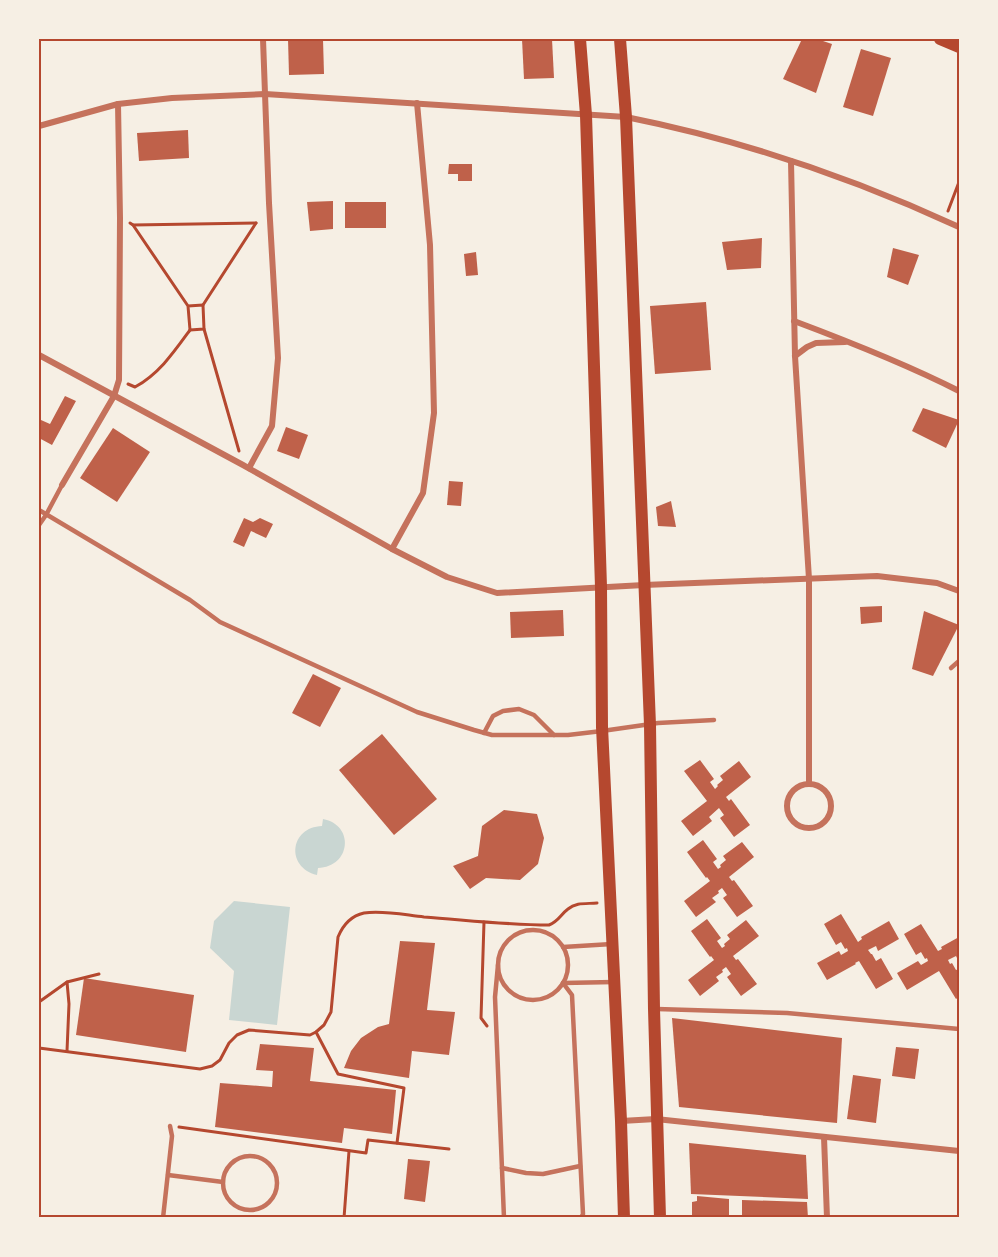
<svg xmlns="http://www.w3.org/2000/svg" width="998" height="1257" font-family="Bitter,serif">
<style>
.water{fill:#c9d6d2}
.building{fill:#bf614a}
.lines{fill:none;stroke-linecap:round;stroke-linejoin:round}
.path{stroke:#b5482f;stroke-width:3}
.service{stroke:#c5725c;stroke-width:4.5}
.minor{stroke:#c5725c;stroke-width:6}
.secondary{stroke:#b5482f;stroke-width:12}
.neatline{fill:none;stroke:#b5482f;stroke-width:2}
</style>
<rect width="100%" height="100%" fill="#f6efe4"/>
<g class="water">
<path d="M 323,819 C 355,825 351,867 318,868 L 317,875 C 285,867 290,827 322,826 Z"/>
<path d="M 234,901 L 290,907 L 277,1025 L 229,1020 L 234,971 L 210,948 L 214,921 Z"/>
</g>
<g class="building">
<path d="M 288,39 L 323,39 L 324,74 L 289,75 Z"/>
<path d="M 522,39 L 552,39 L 554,78 L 524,79 Z"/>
<path d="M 802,39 L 817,39 L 832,44 L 816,93 L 783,79 Z"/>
<path d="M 861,49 L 891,58 L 873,116 L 843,107 Z"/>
<path d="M 188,130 L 189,158 L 139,161 L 137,133 Z"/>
<path d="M 449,164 L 472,164 L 472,181 L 458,181 L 458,174 L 448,174 Z"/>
<path d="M 333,201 L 333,229 L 310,231 L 307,202 Z"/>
<rect x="345" y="202" width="41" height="26"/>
<path d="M 762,238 L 761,268 L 727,270 L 722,242 Z"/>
<path d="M 893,248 L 919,255 L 908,285 L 887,277 Z"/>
<path d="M 476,252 L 478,275 L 466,276 L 464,254 Z"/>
<path d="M 706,302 L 711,370 L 655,374 L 650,306 Z"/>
<path d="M 65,396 L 76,401 L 52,445 L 39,438 L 39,423 L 41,420 L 50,424 Z"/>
<path d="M 923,408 L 959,420 L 946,448 L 912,431 Z"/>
<path d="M 286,427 L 308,435 L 299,459 L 277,451 Z"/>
<path d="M 113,428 L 150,452 L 117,502 L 80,478 Z"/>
<path d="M 449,481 L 463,482 L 461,506 L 447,505 Z"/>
<path d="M 671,501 L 676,527 L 658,526 L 656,507 Z"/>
<path d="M 244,518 L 253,522 L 260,518 L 273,524 L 266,538 L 251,531 L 244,547 L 233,542 Z"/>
<path d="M 882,606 L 882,622 L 861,624 L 860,607 Z"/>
<path d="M 563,610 L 564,636 L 511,638 L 510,612 Z"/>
<path d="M 924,611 L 959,625 L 933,676 L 912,669 Z"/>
<path d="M 313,674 L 341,688 L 320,727 L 292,713 Z"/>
<path d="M 382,734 L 437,799 L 394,835 L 339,770 Z"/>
<path d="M 700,760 L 714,779 L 710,782 L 715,789 L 718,786 L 717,785 L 723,780 L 720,776 L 739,761 L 751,777 L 726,797 L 729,801 L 731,799 L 750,825 L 734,837 L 720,818 L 724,815 L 719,808 L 709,817 L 712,821 L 693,836 L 681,821 L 707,801 L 684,771 Z"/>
<path d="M 504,810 L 537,814 L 544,838 L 538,864 L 520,880 L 486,878 L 470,889 L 453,866 L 478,856 L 482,826 Z"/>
<path d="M 703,840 L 717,859 L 713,862 L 718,869 L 721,867 L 720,865 L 726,860 L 723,856 L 742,842 L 754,857 L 729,877 L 732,881 L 734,880 L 753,906 L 737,917 L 723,898 L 727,895 L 722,888 L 718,891 L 719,893 L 712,898 L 716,902 L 696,917 L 684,901 L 710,881 L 707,877 L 706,878 L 687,852 Z"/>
<path d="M 841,914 L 858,942 L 862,939 L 861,937 L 889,921 L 899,939 L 878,951 L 876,946 L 868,950 L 871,954 L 872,954 L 876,961 L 881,958 L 893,979 L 876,989 L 859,961 L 855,963 L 856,964 L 827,980 L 817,963 L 839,951 L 841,955 L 848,951 L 847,948 L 845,949 L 841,942 L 836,945 L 824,924 Z"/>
<path d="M 707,919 L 721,938 L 717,941 L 722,948 L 725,946 L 724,944 L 730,939 L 727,935 L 746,920 L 759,936 L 733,956 L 736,960 L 738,959 L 757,984 L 741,996 L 727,977 L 731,974 L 726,967 L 722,970 L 723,972 L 716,977 L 719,981 L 700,996 L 688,980 L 714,960 L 711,956 L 710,957 L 691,931 Z"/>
<path d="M 921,924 L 938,951 L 942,949 L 941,947 L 959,937 L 959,962 L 956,956 L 948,960 L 950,964 L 952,963 L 956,970 L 959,969 L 959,997 L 956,999 L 939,971 L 907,990 L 897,973 L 918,961 L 921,965 L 928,961 L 927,958 L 925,959 L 921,952 L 916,955 L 904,934 Z"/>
<path d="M 400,941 L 435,943 L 427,1010 L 455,1012 L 449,1055 L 412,1051 L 409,1078 L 344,1068 L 351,1051 L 361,1038 L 378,1027 L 389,1024 Z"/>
<path d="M 84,978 L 194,995 L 186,1052 L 76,1035 Z"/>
<path d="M 672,1018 L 842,1038 L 837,1123 L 679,1107 Z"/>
<path d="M 260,1044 L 314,1048 L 310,1081 L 396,1090 L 392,1134 L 344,1128 L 342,1143 L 215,1127 L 220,1083 L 272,1087 L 273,1071 L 256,1070 Z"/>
<path d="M 896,1047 L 919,1049 L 915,1079 L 892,1076 Z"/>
<path d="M 853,1075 L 881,1079 L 876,1123 L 847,1119 Z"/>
<path d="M 689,1143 L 806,1155 L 808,1199 L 691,1194 Z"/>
<path d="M 408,1159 L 430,1161 L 425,1202 L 404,1199 Z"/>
<path d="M 697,1196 L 729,1199 L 729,1218 L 692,1218 L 692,1202 L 697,1201 Z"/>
<path d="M 742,1200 L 807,1202 L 808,1218 L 742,1218 Z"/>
</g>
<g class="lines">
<g class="path">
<path d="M 948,211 L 959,182"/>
<path d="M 130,223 L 133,225 L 188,306 L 190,330 L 204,329 L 203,305 L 188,306"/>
<path d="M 133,225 L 256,223"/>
<path d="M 203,305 L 256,223"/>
<path d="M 204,329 L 239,451"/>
<path d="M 128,384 L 135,387 C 159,374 174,352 190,330"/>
<path d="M 484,922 L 481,1018 L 487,1026"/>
<path d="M 39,1002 L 67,982 L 99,974"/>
<path d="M 316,1032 L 338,1074 L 404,1088 L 397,1143"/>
<path d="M 39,1048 L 200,1069 L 212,1066 L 220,1060 L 229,1043 L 237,1035 L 249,1030 L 310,1035 L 316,1032 L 324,1025 L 331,1012 L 338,937 C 343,925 350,916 364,913 C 383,910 405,915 424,917 C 466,920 507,925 549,925 C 559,921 560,915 568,909 C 576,902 587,904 597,903"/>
<path d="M 67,1051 L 69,1004 L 67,982"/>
<path d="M 179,1127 L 366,1153 L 368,1140 L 449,1149"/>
<path d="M 344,1218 L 349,1151"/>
</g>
<g class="service">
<path d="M 39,510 L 190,600 L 220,622 L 417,712 L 474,730 L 492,735 L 568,735 L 602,731 L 658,723 L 714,720"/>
<path d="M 39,525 L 46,515 L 62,485"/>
<path d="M 951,668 L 959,661"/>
<path d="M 484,733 L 493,716 L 503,711 L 519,709 L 534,715 L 554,735"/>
<circle cx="533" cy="965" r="35"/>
<path d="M 563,947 L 612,944"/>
<path d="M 498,965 L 495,997 L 504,1218"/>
<path d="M 563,983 L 572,995 L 583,1214 L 581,1218"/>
<path d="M 563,983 L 614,982"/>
<path d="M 657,1009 L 787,1013 L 959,1029"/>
<circle cx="250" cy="1183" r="27"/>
<path d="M 502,1168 L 526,1173 L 543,1174 L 580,1166"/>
<path d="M 168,1175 L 223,1182"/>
<path d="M 163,1218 L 172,1136 L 170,1126"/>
</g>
<g class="minor">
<path d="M 39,126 L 118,104 L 172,98 L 265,94 L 626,117 C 741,140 853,178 959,227"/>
<path d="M 791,161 L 795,356 L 809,579 L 809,784"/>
<path d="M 794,321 C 850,342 906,364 959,391"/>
<path d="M 39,355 L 243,465 L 392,549 L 447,577 L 497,593 L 644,585 L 877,576 L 937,583 L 959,591"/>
<path d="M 795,356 L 807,347 L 816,343 L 845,342"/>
<path d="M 249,468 L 272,426 L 278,358 L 269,203 L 263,39"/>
<path d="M 62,485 L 114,396 L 119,380 L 120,218 L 118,104"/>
<path d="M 392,549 L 423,493 L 434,413 L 430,245 L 417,103"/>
<circle cx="809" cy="806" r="22"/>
<path d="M 621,1121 L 656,1119 L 959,1151"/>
<path d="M 824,1137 L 827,1218"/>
</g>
<g class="secondary">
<path d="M 580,39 L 586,115 L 601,587 L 602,727 L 621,1121 L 624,1218"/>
<path d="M 620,39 L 626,117 L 650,725 L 654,1009 L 660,1218"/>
<path d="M 940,39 L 959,47"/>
</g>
</g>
<rect width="998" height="1257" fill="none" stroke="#f6efe4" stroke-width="81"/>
<rect x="40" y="40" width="918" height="1176" class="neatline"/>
</svg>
